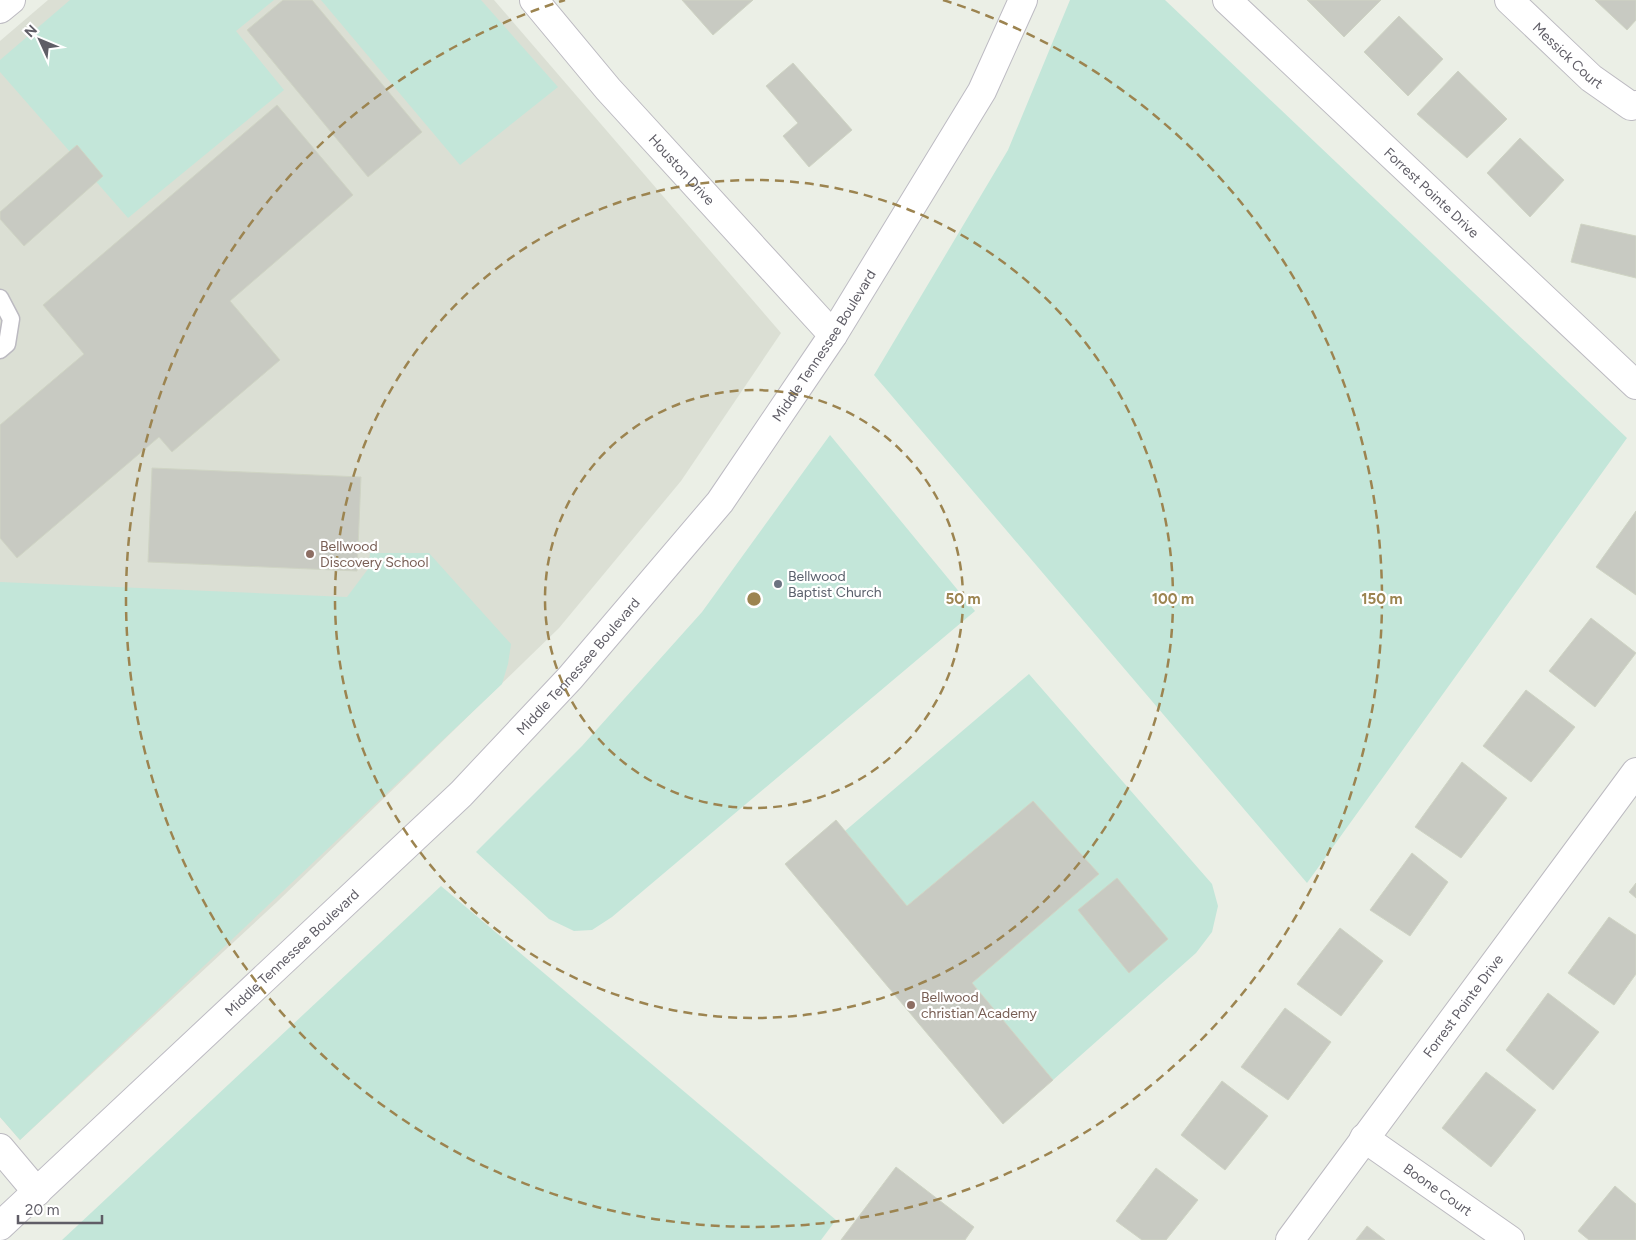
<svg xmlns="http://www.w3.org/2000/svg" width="1636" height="1240" font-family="Figtree,sans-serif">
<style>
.education{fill:#dbdfd4}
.green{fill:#c3e6d9}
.building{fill:#c8cac2;stroke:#cfd4c4}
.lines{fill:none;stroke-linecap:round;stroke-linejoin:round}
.lane-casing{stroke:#bcbac1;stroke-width:19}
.street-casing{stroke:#bcbac1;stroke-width:30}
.secondary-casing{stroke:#bdbbc3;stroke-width:30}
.lane{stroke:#fff;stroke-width:16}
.street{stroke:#fff;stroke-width:28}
.secondary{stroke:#fff;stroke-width:28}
.ring{fill:none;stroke:#9c8450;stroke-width:2.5;stroke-dasharray:9 6}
.education-dot{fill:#8d6e63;stroke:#fff;stroke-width:2}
.worship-dot{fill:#6b7280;stroke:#fff;stroke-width:2}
.labels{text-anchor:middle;stroke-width:4.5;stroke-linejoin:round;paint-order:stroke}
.street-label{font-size:14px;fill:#5f5d66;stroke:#fff}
.education-label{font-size:14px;fill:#785e54;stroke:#fff;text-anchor:start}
.worship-label{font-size:14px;fill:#5b616d;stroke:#fff;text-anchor:start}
.centre{fill:#9c8450;stroke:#fff;stroke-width:2.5}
.ring-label{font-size:15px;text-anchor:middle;font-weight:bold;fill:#9c8450;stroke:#fff;stroke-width:4.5;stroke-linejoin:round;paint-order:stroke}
</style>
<rect width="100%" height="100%" fill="#ebefe6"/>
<path class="education" d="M 48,0 L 494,0 L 781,333 L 681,481 L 559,628 L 277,902 L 20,1140 L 0,1117 L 0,41 Z"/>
<g class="green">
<path d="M 70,0 L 274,0 L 236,31 L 284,90 L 128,218 L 0,72 L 0,60 Z"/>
<path d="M 321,0 L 481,0 L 558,87 L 460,165 Z"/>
<path d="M 1070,0 L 1165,0 L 1627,438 L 1307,883 L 874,375 L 1008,150 Z"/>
<path d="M 830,435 L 975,611 L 612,917 L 592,930 L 574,931 L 549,919 L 476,852 L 582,746 L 702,612 Z"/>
<path d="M 370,553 L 429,553 L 511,644 L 508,664 L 502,684 L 20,1140 L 0,1117 L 0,582 L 347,597 L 368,569 Z"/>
<path d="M 1029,674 L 1212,884 L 1218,906 L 1212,932 L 1196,953 L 1053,1080 L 972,983 L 1099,874 L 1033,801 L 907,906 L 845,831 Z"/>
<path d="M 441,886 L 836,1220 L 821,1240 L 62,1240 Z"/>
</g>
<g class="building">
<path d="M 283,0 L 312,0 L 422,132 L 368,177 L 247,30 Z"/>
<path d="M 682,0 L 753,0 L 713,35 Z"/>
<path d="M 1307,0 L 1381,0 L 1344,37 Z"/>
<path d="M 1595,0 L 1636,0 L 1636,20 L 1627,30 Z"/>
<path d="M 1399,16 L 1443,59 L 1408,96 L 1364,52 Z"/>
<path d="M 793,63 L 852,130 L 809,167 L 783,136 L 798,123 L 766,86 Z"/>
<path d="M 1458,71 L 1507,119 L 1467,158 L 1417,114 Z"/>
<path d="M 277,105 L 353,195 L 230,301 L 280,360 L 172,452 L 159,437 L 17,558 L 0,538 L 0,425 L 84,354 L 43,305 Z"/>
<path d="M 1520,138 L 1564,180 L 1530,217 L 1487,173 Z"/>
<path d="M 77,145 L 103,176 L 24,246 L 0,219 L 0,212 Z"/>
<path d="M 1581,224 L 1636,236 L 1636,278 L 1571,262 Z"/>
<path d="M 152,468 L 361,477 L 357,571 L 148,562 Z"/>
<path d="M 1636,511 L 1636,595 L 1596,567 Z"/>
<path d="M 1591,618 L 1636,653 L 1595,707 L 1549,671 Z"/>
<path d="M 1526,690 L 1575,727 L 1531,782 L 1483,746 Z"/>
<path d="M 1462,762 L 1507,798 L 1461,858 L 1415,827 Z"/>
<path d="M 1033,801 L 1099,874 L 972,983 L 1053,1080 L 1003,1124 L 785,864 L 836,820 L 907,906 Z"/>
<path d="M 1412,853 L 1448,882 L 1410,936 L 1370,910 Z"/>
<path d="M 1117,878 L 1168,939 L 1129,973 L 1078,910 Z"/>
<path d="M 1636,883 L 1636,898 L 1629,892 Z"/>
<path d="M 1609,917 L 1636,935 L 1636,974 L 1614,1005 L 1568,973 Z"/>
<path d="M 1340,928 L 1383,961 L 1341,1016 L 1297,984 Z"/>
<path d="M 1548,993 L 1599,1032 L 1553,1090 L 1506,1050 Z"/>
<path d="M 1285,1008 L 1331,1042 L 1288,1100 L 1241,1067 Z"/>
<path d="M 1486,1072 L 1536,1110 L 1491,1167 L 1442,1128 Z"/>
<path d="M 1222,1081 L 1268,1116 L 1225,1170 L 1181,1135 Z"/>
<path d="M 896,1167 L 974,1227 L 965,1240 L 841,1240 Z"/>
<path d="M 1156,1168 L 1198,1200 L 1166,1240 L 1142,1240 L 1116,1221 Z"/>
<path d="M 1615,1186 L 1636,1204 L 1636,1240 L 1589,1240 L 1578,1231 Z"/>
<path d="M 1367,1226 L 1385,1240 L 1356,1240 Z"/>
</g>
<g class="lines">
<defs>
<path id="lane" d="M 0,298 L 11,319 L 7,344 L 0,350"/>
<g id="street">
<path id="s1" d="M 534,0 L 608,89 L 833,335"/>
<path id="s2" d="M 1227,0 L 1636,385"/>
<path id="s3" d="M 1509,0 L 1591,78 L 1631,106 L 1636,105"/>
<path d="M 0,9 L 11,0"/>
<path id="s4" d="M 1364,1138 L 1510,1240"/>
<path d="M 0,1148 L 37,1192"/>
<path id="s5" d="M 1290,1240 L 1636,772"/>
</g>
<g id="secondary">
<path id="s6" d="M 0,1226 L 461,794 L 570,678 L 720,502 L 833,335 L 982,91 L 1023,0"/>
</g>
</defs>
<use href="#lane" class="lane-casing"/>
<use href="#street" class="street-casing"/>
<use href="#secondary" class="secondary-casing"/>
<use href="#lane" class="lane"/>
<use href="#street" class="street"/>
<use href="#secondary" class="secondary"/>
</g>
<g class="ring">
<circle cx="754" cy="599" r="209"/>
<circle cx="754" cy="599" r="419"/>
<path d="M943 0A628 628 0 1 1 565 0"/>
</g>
<g class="education-dot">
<circle cx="310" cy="554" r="5"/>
<circle cx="911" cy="1005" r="5"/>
</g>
<circle class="worship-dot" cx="778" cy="584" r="5"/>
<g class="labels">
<g class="street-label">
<text dy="5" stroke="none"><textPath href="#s3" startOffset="81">Messick Court</textPath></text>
<text dy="5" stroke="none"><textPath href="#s1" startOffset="225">Houston Drive</textPath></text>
<text dy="5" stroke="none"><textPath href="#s2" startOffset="281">Forrest Pointe Drive</textPath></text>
<text dy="5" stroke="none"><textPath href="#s6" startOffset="1210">Middle Tennessee Boulevard</textPath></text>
<text dy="5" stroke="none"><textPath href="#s6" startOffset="805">Middle Tennessee Boulevard</textPath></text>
<text dy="5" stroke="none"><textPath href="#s6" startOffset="400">Middle Tennessee Boulevard</textPath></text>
<text dy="5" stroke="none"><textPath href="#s5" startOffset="291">Forrest Pointe Drive</textPath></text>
<text dy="5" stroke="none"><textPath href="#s4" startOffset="90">Boone Court</textPath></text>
</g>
<g class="education-label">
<text x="320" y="551">Bellwood<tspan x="320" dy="16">Discovery School</tspan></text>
<text x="921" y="1002">Bellwood<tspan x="921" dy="16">christian Academy</tspan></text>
</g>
<g class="worship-label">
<text x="788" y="581">Bellwood<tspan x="788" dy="16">Baptist Church</tspan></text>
</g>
</g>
<circle cx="754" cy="599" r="8" class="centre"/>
<g class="ring-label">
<text x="963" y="604">50 m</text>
<text x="1173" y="604">100 m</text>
<text x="1382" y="604">150 m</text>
</g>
<g transform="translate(40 40) rotate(314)" stroke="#ffffff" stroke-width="4" paint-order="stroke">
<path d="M0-4L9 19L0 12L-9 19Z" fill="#5f5d66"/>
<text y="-8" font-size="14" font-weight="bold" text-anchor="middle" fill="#5f5d66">N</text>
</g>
<path d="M18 1215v8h84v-8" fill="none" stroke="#5f5d66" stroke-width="2.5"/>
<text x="25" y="1215" font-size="15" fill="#5f5d66" stroke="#ffffff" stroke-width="4" paint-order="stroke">20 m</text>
</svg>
